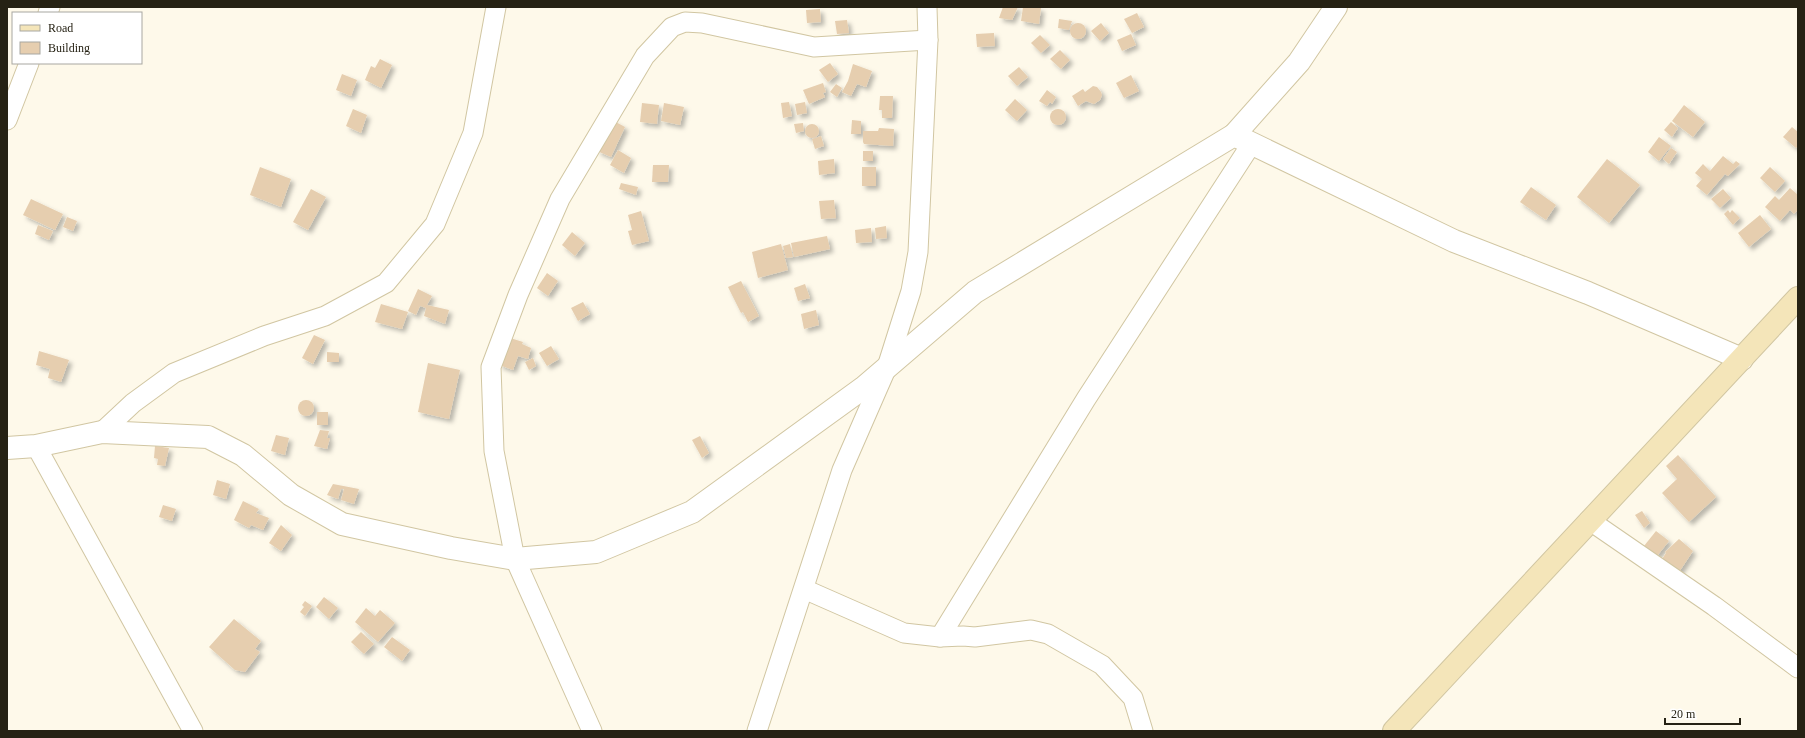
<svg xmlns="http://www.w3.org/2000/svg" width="1805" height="738" font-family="Georgia,serif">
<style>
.building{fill:#e6ceaf;filter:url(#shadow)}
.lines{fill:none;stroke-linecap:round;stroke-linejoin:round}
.minor-casing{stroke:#d1c6a2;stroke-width:21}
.tertiary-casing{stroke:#d1c6a2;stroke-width:24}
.secondary-casing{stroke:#d1c6a2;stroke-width:24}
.minor{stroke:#fff;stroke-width:19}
.tertiary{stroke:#fff;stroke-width:22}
.secondary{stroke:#f4e5b9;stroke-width:22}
</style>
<defs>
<filter id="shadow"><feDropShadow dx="3.5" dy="3.5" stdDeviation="2" flood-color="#0004"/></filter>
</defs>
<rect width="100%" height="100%" fill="#fef9ea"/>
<g class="building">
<path d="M 1003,7 L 1018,7 L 1012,20 L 999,18 Z"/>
<path d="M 1023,7 L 1041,8 L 1039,24 L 1021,21 Z"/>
<path d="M 820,9 L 821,22 L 807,23 L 806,10 Z"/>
<path d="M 1137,13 L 1144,27 L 1132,33 L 1124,19 Z"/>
<path d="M 1059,19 L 1072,21 L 1069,30 L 1058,28 Z"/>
<path d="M 847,20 L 849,33 L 837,34 L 835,21 Z"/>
<path d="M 1101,23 L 1109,33 L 1100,41 L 1091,31 Z"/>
<circle cx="1078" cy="31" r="8"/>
<path d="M 994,33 L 995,46 L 977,47 L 976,34 Z"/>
<path d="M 1131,34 L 1136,45 L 1122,51 L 1117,40 Z"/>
<path d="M 1040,35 L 1050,45 L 1041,53 L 1031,43 Z"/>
<path d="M 1060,50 L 1070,60 L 1061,69 L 1050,59 Z"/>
<path d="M 380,59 L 392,65 L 381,88 L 365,80 L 371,66 L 375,68 Z"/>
<path d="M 830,63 L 838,74 L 828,82 L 819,70 Z"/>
<path d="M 853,64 L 872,71 L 866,87 L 857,84 L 851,96 L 842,92 L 848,81 Z"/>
<path d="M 1019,67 L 1028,77 L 1017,86 L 1008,76 Z"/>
<path d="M 342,74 L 357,80 L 351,96 L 336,90 Z"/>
<path d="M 1131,75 L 1139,91 L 1124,98 L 1116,83 Z"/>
<path d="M 823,83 L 826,92 L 823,93 L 825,97 L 809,104 L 803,90 Z"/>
<path d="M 836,84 L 842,88 L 837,97 L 830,92 Z"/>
<path d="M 1093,86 L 1097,87 L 1101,92 L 1102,95 L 1100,100 L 1094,104 L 1086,101 L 1078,106 L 1072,96 L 1083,89 L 1085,92 Z"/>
<path d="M 1047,90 L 1056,97 L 1052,104 L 1050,102 L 1047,106 L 1039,101 Z"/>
<path d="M 880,96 L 893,96 L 892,118 L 882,118 L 882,110 L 879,110 Z"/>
<path d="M 1015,99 L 1027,110 L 1017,121 L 1005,110 Z"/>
<path d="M 789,102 L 792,116 L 783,118 L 781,103 Z"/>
<path d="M 805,102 L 807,113 L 797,115 L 795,104 Z"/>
<path d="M 642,103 L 659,105 L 657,124 L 640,122 Z"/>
<path d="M 664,103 L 684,107 L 680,125 L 661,121 Z"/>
<path d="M 1684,105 L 1705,122 L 1693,137 L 1672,121 Z"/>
<circle cx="1058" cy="117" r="8"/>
<path d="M 353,109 L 367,115 L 361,133 L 346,126 Z"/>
<path d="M 612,120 L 625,127 L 611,157 L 597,151 Z"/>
<path d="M 852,120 L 861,121 L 861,134 L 851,134 Z"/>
<path d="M 1671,122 L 1678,128 L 1672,137 L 1664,130 Z"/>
<path d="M 803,123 L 804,131 L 796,133 L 794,124 Z"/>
<circle cx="812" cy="131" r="7"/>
<path d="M 1792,127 L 1798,132 L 1798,146 L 1796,148 L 1783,137 Z"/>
<path d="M 879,128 L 894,129 L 893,146 L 864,144 L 863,142 L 863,131 L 878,131 Z"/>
<path d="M 821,136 L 824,146 L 815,149 L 812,139 Z"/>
<path d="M 1659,137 L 1671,146 L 1659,161 L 1648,152 Z"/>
<path d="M 1671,148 L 1677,152 L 1669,164 L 1663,159 Z"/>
<path d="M 618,150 L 631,158 L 624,173 L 610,165 Z"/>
<rect x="863" y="151" width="10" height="10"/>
<path d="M 1723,156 L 1733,164 L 1736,161 L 1740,164 L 1728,176 L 1725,174 L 1707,195 L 1696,186 L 1702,179 L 1695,173 L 1703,164 L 1710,171 Z"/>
<path d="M 834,159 L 835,173 L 819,175 L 818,161 Z"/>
<path d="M 1607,159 L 1640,185 L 1609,223 L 1577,197 Z"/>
<path d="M 653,165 L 669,165 L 668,182 L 652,182 Z"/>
<path d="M 260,167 L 291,179 L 281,207 L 250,195 Z"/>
<rect x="862" y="167" width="14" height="19"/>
<path d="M 1770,167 L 1785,181 L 1775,192 L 1760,178 Z"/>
<path d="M 621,183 L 638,187 L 636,195 L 619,189 Z"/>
<path d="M 1531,187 L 1556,205 L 1546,220 L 1520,202 Z"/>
<path d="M 1790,188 L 1798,195 L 1798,210 L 1794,214 L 1790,210 L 1780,221 L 1765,207 L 1775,196 L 1779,200 Z"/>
<path d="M 311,189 L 326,197 L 308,230 L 293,222 Z"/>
<path d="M 1723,189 L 1731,198 L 1720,208 L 1711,199 Z"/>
<path d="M 31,199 L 63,214 L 55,230 L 23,215 Z"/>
<path d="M 834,200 L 836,218 L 821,219 L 819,201 Z"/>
<path d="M 1728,210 L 1730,213 L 1732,210 L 1740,218 L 1733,225 L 1724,214 Z"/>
<path d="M 641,211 L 649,241 L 632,245 L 628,231 L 632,230 L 628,215 Z"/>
<path d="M 1760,215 L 1771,229 L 1749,247 L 1738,233 Z"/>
<path d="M 67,217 L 77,221 L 73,231 L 63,227 Z"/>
<path d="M 38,225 L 53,231 L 49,240 L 35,234 Z"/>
<path d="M 886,226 L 887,238 L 876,239 L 875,228 Z"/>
<path d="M 871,228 L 872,242 L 856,243 L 855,230 Z"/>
<path d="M 572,232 L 585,243 L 575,256 L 562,245 Z"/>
<path d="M 827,236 L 830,249 L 794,257 L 791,243 Z"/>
<path d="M 781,244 L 788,270 L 758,278 L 752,252 Z"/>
<path d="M 790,244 L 793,257 L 786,258 L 783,246 Z"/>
<path d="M 547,273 L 558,281 L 548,296 L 537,288 Z"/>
<path d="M 741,281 L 759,316 L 748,322 L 743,312 L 741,313 L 728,287 Z"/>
<path d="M 805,284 L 810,298 L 798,301 L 794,288 Z"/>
<path d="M 418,289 L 432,296 L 427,305 L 449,310 L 445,324 L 424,316 L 426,308 L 420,306 L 416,315 L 408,311 Z"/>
<path d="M 583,302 L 590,314 L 578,321 L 571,308 Z"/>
<path d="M 381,304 L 408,312 L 402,329 L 375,322 Z"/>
<path d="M 816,310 L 819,325 L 804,329 L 801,314 Z"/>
<path d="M 314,335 L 325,340 L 313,364 L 302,358 Z"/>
<path d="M 507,337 L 523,342 L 522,344 L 531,348 L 528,359 L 518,356 L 513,370 L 499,365 Z"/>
<path d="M 551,346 L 559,359 L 547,366 L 539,353 Z"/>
<path d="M 39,351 L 69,360 L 61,382 L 48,378 L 50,369 L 36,365 Z"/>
<path d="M 327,352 L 339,353 L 339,362 L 327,362 Z"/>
<path d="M 533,358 L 536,366 L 529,370 L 525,362 Z"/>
<path d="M 428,363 L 460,370 L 449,419 L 418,412 Z"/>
<circle cx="306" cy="408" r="8"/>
<rect x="317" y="412" width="11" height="13"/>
<path d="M 320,430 L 329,431 L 327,438 L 330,438 L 327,449 L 314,446 Z"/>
<path d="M 276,435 L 289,438 L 285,455 L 271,451 Z"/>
<path d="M 700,436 L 709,453 L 702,458 L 692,440 Z"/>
<path d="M 155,446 L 169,448 L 165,466 L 157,465 L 158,459 L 154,458 Z"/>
<path d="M 1678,455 L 1716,497 L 1689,522 L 1662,493 L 1677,479 L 1666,466 Z"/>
<path d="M 217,480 L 230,484 L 226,499 L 213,495 Z"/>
<path d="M 333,484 L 359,489 L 354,504 L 341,500 L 344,489 L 341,489 L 338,499 L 327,495 Z"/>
<path d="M 243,501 L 259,509 L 256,513 L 269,518 L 263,530 L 251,525 L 249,528 L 234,520 Z"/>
<path d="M 163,505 L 176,509 L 172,521 L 159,517 Z"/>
<path d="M 1642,511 L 1650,523 L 1644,528 L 1635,515 Z"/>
<path d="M 281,525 L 292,535 L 281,551 L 269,543 Z"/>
<path d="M 1656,531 L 1669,541 L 1657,556 L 1644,546 Z"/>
<path d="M 1679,539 L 1693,551 L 1677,575 L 1662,559 L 1666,553 L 1665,552 Z"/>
<path d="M 324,597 L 338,608 L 329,619 L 316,607 Z"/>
<path d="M 305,601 L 312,606 L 305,616 L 300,612 L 304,607 L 302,605 Z"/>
<path d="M 366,608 L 375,616 L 380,610 L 395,623 L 378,642 L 355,622 Z"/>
<path d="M 234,619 L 261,641 L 255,649 L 260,652 L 245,672 L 235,670 L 209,647 Z"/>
<path d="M 361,632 L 374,644 L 364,654 L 351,642 Z"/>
<path d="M 392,637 L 410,650 L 402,661 L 384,647 Z"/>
</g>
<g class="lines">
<defs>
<g id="minor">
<path d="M 48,13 L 50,7"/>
<path d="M 7,120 L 29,63"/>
<path d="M 102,432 L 133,403 L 174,373 L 264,336 L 325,316 L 386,283 L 435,224 L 473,133 L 496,7"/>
<path d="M 36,446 L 193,731"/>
<path d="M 1589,520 L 1714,606 L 1798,668"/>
<path d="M 804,589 L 904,633 L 940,637 L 963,636 L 975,637 L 1031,630 L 1048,634 L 1102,665 L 1133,698 L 1143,731"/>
<path d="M 940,637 L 1086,399 L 1252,143"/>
<path d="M 592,731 L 515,559 L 494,451 L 491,367 L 518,295 L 560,199 L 645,56 L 672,27 L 685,22 L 702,23 L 814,47 L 928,40"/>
<path d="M 757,731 L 842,470 L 887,367 L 911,291 L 918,252 L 928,40 L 927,7"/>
</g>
<g id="tertiary">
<path d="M 1234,135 L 1299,62 L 1336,7"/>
<path d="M 7,448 L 36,446 L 102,432 L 208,437 L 243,455 L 291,495 L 342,524 L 451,548 L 515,559 L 596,552 L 692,512 L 863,388 L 975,292 L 1234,135 L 1454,241 L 1588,293 L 1742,359"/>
</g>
<path id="secondary" d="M 1394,731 L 1798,298"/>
</defs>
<use href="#minor" class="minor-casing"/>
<use href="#tertiary" class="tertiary-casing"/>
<use href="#secondary" class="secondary-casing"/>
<use href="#minor" class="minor"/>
<use href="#tertiary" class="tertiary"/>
<use href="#secondary" class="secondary"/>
</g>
<rect width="1805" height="738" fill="none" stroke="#262214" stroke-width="16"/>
<rect x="12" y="12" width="130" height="52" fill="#ffffff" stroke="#a8a7a1"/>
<rect x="20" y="25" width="20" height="6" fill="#f4e5b9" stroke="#a8a7a1"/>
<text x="48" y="32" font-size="12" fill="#262214">Road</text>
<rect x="20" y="42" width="20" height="12" fill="#e6ceaf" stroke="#a8a7a1"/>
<text x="48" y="52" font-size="12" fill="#262214">Building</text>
<path d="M1665 718v6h75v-6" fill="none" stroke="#262214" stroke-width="2"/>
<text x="1671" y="718" font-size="12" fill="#262214" stroke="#ffffff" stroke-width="3" paint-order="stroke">20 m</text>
</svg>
